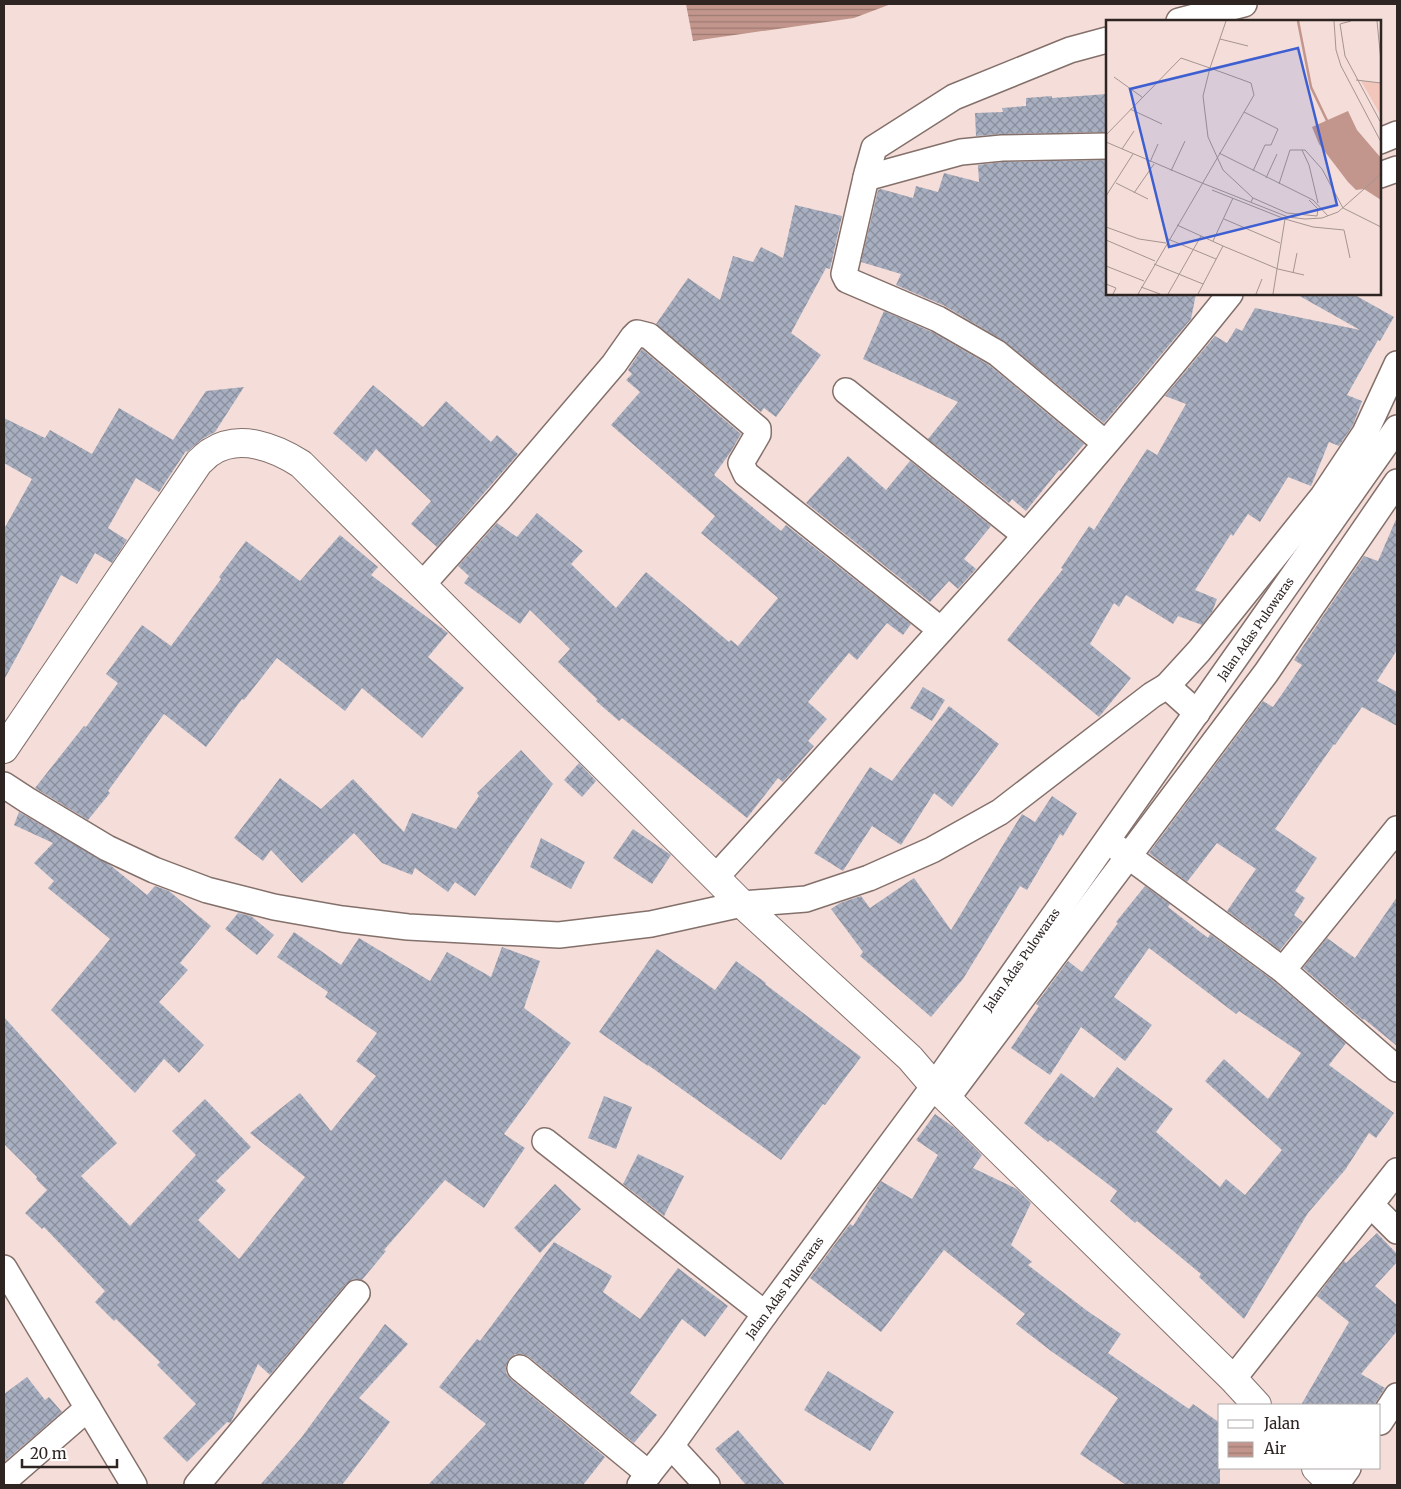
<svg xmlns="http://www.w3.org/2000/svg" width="1401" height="1489" font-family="Merriweather,serif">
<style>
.water{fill:url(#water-rules)}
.building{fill:url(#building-cross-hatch)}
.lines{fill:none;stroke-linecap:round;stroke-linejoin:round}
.street-casing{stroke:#84706b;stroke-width:28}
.secondary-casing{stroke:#84706b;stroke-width:30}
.street{stroke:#fff;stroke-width:25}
.secondary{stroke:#fff;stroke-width:28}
.labels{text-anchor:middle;stroke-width:4.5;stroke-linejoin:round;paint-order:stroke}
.street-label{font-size:12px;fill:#2e2523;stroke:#fff}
.inset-river{fill:none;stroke:#c2968c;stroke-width:2.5}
.inset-road{fill:none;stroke:#a59490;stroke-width:1}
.view{fill:#3d5fd1;fill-opacity:0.15;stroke:#3d5fd1;stroke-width:2.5}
.inset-edge{fill:none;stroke:#2e2523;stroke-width:2.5}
</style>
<defs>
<pattern id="water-rules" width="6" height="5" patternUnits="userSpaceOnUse" patternTransform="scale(1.25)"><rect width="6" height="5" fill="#c2968c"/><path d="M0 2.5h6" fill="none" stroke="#9e7a72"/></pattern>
<pattern id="building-cross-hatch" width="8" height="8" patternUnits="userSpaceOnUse" patternTransform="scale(1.25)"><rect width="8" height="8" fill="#a8afc1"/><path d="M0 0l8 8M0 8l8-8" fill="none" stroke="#898e9c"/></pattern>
</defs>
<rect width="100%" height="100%" fill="#f5ded9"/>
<path class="water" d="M 686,4 L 891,4 L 854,18 L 693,41 Z"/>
<g class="building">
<path d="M 1107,94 L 1107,132 L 1002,134 L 976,136 L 975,113 L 1003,112 L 1002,108 L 1026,106 L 1026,98 L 1052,96 L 1052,98 Z"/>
<path d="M 1107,160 L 1107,294 L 1196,294 L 1191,319 L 1104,423 L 1004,341 L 945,306 L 896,285 L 901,274 L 861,262 L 878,190 L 881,189 L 913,198 L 916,186 L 938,192 L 944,173 L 979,182 L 978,165 L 1003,162 Z"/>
<path d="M 795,205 L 842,216 L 830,269 L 826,268 L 791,333 L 821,355 L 776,417 L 764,408 L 761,412 L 656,324 L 688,278 L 720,300 L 733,256 L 753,262 L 761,247 L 783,258 Z"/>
<path d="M 1296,294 L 1353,294 L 1394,317 L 1380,341 L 1378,340 L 1347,395 L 1362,401 L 1353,425 L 1339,446 L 1329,442 L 1311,486 L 1288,477 L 1260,522 L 1248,514 L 1233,536 L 1231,534 L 1195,590 L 1217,599 L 1212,612 L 1202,625 L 1178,616 L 1173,624 L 1126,595 L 1119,607 L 1114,603 L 1090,644 L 1131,678 L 1099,717 L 1007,640 L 1063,569 L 1061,568 L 1089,526 L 1094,530 L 1147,449 L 1157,455 L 1186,404 L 1165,396 L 1215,336 L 1227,343 L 1236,328 L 1242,331 L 1255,308 L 1360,330 Z"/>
<path d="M 884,311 L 932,332 L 989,365 L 1084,444 L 1061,471 L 1059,470 L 1026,511 L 1012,499 L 1009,503 L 928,439 L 958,402 L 863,359 Z"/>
<path d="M 642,349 L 741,434 L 730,453 L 714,475 L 781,531 L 786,525 L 911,624 L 903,635 L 887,623 L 857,660 L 849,653 L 808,702 L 827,719 L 808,741 L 814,746 L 783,782 L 778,778 L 747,818 L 622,718 L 619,721 L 596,701 L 597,699 L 558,662 L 570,649 L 530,610 L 520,624 L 464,583 L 469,576 L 458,566 L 497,523 L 517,537 L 537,513 L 583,551 L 571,564 L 616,608 L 646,572 L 729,642 L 731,640 L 738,646 L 778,598 L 701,533 L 715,516 L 611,425 L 640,392 L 626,380 L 632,374 L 628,370 Z"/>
<path d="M 373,385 L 423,427 L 446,401 L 491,442 L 497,435 L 518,454 L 437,547 L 411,524 L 431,501 L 376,449 L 366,462 L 333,433 Z"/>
<path d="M 244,387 L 215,432 L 202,439 L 187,452 L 186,451 L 159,492 L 136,478 L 108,528 L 127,540 L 112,563 L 95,553 L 77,584 L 61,575 L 4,680 L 4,529 L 32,479 L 4,463 L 4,418 L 45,438 L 50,430 L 92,454 L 119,408 L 173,440 L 206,391 Z"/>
<path d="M 848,456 L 886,490 L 910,461 L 991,526 L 964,559 L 976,569 L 958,589 L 949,581 L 930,602 L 806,503 Z"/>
<path d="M 1397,517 L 1397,650 L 1377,681 L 1397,692 L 1397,726 L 1362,707 L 1335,745 L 1334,744 L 1275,829 L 1317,858 L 1295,891 L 1305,898 L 1294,915 L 1303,922 L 1280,950 L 1227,911 L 1256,869 L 1217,843 L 1187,882 L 1149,853 L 1263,701 L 1273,707 L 1302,665 L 1294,660 L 1323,616 L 1364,556 L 1378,561 Z"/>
<path d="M 340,535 L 378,567 L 371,575 L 448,633 L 428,657 L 464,688 L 422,738 L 362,688 L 345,711 L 277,658 L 244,700 L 242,699 L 206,747 L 164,714 L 108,791 L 110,793 L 88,820 L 35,788 L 84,726 L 86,727 L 118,683 L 106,674 L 142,625 L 171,646 L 221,579 L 219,577 L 246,541 L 300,581 Z"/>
<path d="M 923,687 L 945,700 L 932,721 L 910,708 Z"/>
<path d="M 949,706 L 999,744 L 952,807 L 934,793 L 901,845 L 872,826 L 843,871 L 814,853 L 870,767 L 892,781 Z"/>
<path d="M 521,750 L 553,784 L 475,896 L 455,882 L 448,892 L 415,868 L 412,875 L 382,863 L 354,833 L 302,883 L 271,850 L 263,861 L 234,838 L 280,778 L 321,809 L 353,779 L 404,832 L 412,813 L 456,829 L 479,796 L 477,793 Z"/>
<path d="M 579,763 L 596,781 L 582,797 L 564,780 Z"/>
<path d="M 1052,796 L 1077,813 L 1063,836 L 1060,834 L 1027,890 L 1020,886 L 963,979 L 931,1017 L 860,956 L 863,952 L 831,909 L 840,903 L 861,896 L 870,908 L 914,878 L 951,930 L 1022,814 L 1035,822 Z"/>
<path d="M 19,812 L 110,865 L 147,895 L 155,886 L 169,891 L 211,926 L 180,963 L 188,970 L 159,1002 L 204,1045 L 179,1073 L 164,1059 L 135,1093 L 51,1010 L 110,939 L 48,888 L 54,881 L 34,863 L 53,843 L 14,825 Z"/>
<path d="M 633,829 L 671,855 L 652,884 L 613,858 Z"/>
<path d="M 541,838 L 585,862 L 571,889 L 530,867 Z"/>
<path d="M 1145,886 L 1170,904 L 1168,907 L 1208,938 L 1210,934 L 1274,981 L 1346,1043 L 1329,1065 L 1394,1113 L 1376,1138 L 1369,1133 L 1345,1170 L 1308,1213 L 1244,1319 L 1199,1277 L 1201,1274 L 1137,1221 L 1135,1223 L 1110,1201 L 1117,1191 L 1050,1140 L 1048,1142 L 1024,1123 L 1061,1073 L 1094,1098 L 1117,1067 L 1173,1109 L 1156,1132 L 1220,1187 L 1226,1179 L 1245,1195 L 1282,1150 L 1205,1081 L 1224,1059 L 1268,1099 L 1301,1053 L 1239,1011 L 1236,1014 L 1149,948 L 1114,997 L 1152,1025 L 1125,1061 L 1081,1027 L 1050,1075 L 1011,1048 L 1039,1006 L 1036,1004 L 1068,961 L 1082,972 L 1118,923 L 1116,922 Z"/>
<path d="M 1397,897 L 1397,1046 L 1364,1019 L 1363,1020 L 1303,968 L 1327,938 L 1355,958 Z"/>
<path d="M 238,913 L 251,916 L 274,935 L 257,955 L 225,929 Z"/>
<path d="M 294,932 L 341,965 L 359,938 L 430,981 L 447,952 L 491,977 L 502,947 L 540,961 L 524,1008 L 571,1043 L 504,1134 L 525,1148 L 484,1208 L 445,1180 L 384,1250 L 386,1251 L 362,1280 L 353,1279 L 346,1284 L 270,1375 L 258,1364 L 231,1422 L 230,1423 L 227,1422 L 187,1462 L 163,1438 L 196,1404 L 157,1365 L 160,1362 L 116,1319 L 114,1321 L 95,1302 L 105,1291 L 44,1227 L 42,1229 L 25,1213 L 47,1190 L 36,1179 L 37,1177 L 4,1144 L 4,1017 L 117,1143 L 81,1176 L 130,1226 L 196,1155 L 172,1131 L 205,1099 L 251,1147 L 216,1181 L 226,1190 L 198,1220 L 239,1259 L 305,1177 L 250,1133 L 300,1093 L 331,1131 L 376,1076 L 356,1061 L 377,1033 L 325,997 L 328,992 L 277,957 Z"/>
<path d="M 657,949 L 715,990 L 736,961 L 766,983 L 765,984 L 861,1057 L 825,1105 L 823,1104 L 781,1160 L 648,1065 L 648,1066 L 599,1032 Z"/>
<path d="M 604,1096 L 632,1107 L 616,1149 L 588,1138 Z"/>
<path d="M 935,1114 L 955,1128 L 982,1155 L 973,1168 L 1017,1189 L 1031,1203 L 1011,1245 L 1032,1262 L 1028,1265 L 1086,1310 L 1121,1334 L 1108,1353 L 1189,1409 L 1193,1404 L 1220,1423 L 1220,1485 L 1126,1485 L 1080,1454 L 1118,1398 L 1051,1351 L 1016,1324 L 1025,1314 L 944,1250 L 881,1332 L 810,1278 L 850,1224 L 853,1226 L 881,1181 L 912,1199 L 938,1155 L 916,1140 Z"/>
<path d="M 638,1154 L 684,1176 L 664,1216 L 623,1184 Z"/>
<path d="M 555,1184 L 581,1209 L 540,1253 L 514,1228 Z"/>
<path d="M 1377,1233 L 1397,1254 L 1397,1262 L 1375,1286 L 1397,1305 L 1397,1331 L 1361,1374 L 1385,1388 L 1374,1405 L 1301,1405 L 1349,1322 L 1317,1296 L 1344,1261 L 1346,1263 Z"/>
<path d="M 554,1242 L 612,1276 L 603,1292 L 640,1319 L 678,1268 L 728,1306 L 705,1337 L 682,1319 L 630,1393 L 657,1415 L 634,1443 L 529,1357 L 523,1354 L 515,1354 L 509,1359 L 506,1366 L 506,1373 L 511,1379 L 605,1457 L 583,1485 L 428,1485 L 486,1424 L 439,1387 L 477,1339 L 480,1341 Z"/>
<path d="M 385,1324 L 408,1344 L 359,1398 L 390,1422 L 342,1485 L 260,1485 L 301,1438 Z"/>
<path d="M 828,1371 L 894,1412 L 870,1451 L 804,1410 Z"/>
<path d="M 27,1377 L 45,1400 L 49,1397 L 62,1412 L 4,1462 L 4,1394 Z"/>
<path d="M 738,1430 L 785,1485 L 746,1485 L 715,1449 Z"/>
</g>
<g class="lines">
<defs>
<g id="street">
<path d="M 1179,21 L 1244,4"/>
<path d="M 1380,141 L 1397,134"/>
<path d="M 1380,175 L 1397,169"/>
<path d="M 866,178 L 961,152 L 1002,148 L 1107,146"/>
<path d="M 846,391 L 1025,535"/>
<path d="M 1105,443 L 997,353 L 938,319 L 847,280 L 844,274 L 867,173 L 874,148 L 954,97 L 1070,50 L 1107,40"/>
<path d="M 422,585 L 498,500 L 614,364 L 633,337 L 637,333 L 649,336 L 758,429 L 758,434 L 741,463 L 746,474 L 941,630"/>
<path d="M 1167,686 L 1199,651 L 1323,496 L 1365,433 L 1397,364"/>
<path d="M 4,785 L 27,800 L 107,848 L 154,870 L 207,890 L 274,907 L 342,919 L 408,927 L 559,935 L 651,924 L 742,904 L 806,899 L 869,878 L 932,850 L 1000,812 L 1152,695 L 1167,686 L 1197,713"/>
<path d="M 1116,847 L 1283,970 L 1397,1069"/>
<path d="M 715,878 C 890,686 1068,496 1230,294"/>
<path d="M 1283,970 L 1397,829"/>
<path d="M 947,1098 L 1266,673 L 1397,482"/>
<path d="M 545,1141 L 765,1314"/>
<path d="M 1371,1205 L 1397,1231"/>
<path d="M 4,1268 L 134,1485"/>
<path d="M 520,1368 L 649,1474"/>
<path d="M 1233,1379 L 1397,1171"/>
<path d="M 1380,1422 L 1397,1396"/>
<path d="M 671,1446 L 707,1485"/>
<path d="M 4,1481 L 88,1408"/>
<path d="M 197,1485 L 357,1293"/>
<path d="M 640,1485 L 671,1446 L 765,1314 L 934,1086 L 1397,428"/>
<path d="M 1336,1485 L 1348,1468"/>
</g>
<g id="secondary">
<path d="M 4,749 L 199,462 C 203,459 207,454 211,452 C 240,433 276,448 301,464 L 742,904 L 910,1058 L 934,1086 L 1233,1379 L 1257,1405"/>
<path d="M 1316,1468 L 1333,1485"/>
</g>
</defs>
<use href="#street" class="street-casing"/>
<use href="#secondary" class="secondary-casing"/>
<use href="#street" class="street"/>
<use href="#secondary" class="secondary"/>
</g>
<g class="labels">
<g class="street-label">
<text transform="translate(1256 629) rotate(-55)" y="4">Jalan Adas Pulowaras</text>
<text transform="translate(1022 960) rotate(-55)" y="4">Jalan Adas Pulowaras</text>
<text transform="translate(785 1288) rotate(-54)" y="4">Jalan Adas Pulowaras</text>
</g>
</g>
<g transform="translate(1106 20)">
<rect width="275" height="275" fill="#f5ded9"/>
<path d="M 255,61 L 275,63 L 275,96 Z" fill="#f3c6bc"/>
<path d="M 242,91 L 251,110 L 275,138 L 275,180 L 258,169 L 250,170 L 242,162 L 213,124 L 206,107 Z" fill="#c2968c"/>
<path class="inset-river" d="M 192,1 L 205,67 L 225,109"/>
<path class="inset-road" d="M 228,1 L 230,30 L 235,46 L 275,122M 245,1 L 234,4 L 239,36 L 275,103M 271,1 L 275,41M 114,19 L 142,26M 8,57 L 36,77M 250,60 L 275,63M 24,89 L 56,104M 138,92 L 172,109 L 165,125 L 159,125 L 147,151M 0,115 L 75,38 L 104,48 L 97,76 L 102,117 L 117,150 L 147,178 L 145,182M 0,122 L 96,163 L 182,197 L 199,199 L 216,198 L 232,192 L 275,154M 16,129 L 28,111M 196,130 L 203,145 L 212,183M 113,133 L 207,180 L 222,196M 44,142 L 52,124M 65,151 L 79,121M 160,158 L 171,134M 10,163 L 42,179M 173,164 L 184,130 L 199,130 L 216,149 L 237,188 L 275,207M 106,170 L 179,199 L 207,207 L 238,210 L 244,238M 28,173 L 48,144M 0,176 L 27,134M 147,178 L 181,193 L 211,196 L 212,189 L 203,180M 118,199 L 174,223M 71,205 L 117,226 L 92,274M 0,207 L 33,219 L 60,223M 62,219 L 110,239M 0,220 L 49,241M 107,221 L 127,178M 117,226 L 172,249 L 198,255M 48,244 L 97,264M 0,246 L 38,261M 187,253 L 191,233M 0,264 L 10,268 L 7,274M 35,267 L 54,274M 32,274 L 148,75 L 145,63 L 104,48 L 120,1M 62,274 L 95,216M 150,274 L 156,259M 167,274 L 179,199"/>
<path class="view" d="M 192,28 L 231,185 L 63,227 L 24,69 Z"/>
<rect width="275" height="275" class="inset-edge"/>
</g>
<rect width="1401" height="1489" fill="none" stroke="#2e2523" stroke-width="10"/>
<rect x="1218" y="1404" width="162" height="65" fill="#ffffff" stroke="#aba8a7"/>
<rect x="1228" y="1420" width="25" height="8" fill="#ffffff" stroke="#aba8a7"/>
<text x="1264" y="1429" font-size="15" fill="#2e2523">Jalan</text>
<rect x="1228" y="1442" width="25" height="15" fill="url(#water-rules)" stroke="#aba8a7"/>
<text x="1264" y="1454" font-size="15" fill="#2e2523">Air</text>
<path d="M22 1459v8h95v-8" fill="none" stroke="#2e2523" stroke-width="2.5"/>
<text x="30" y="1459" font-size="15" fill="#2e2523" stroke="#ffffff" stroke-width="4" paint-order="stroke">20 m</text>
</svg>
